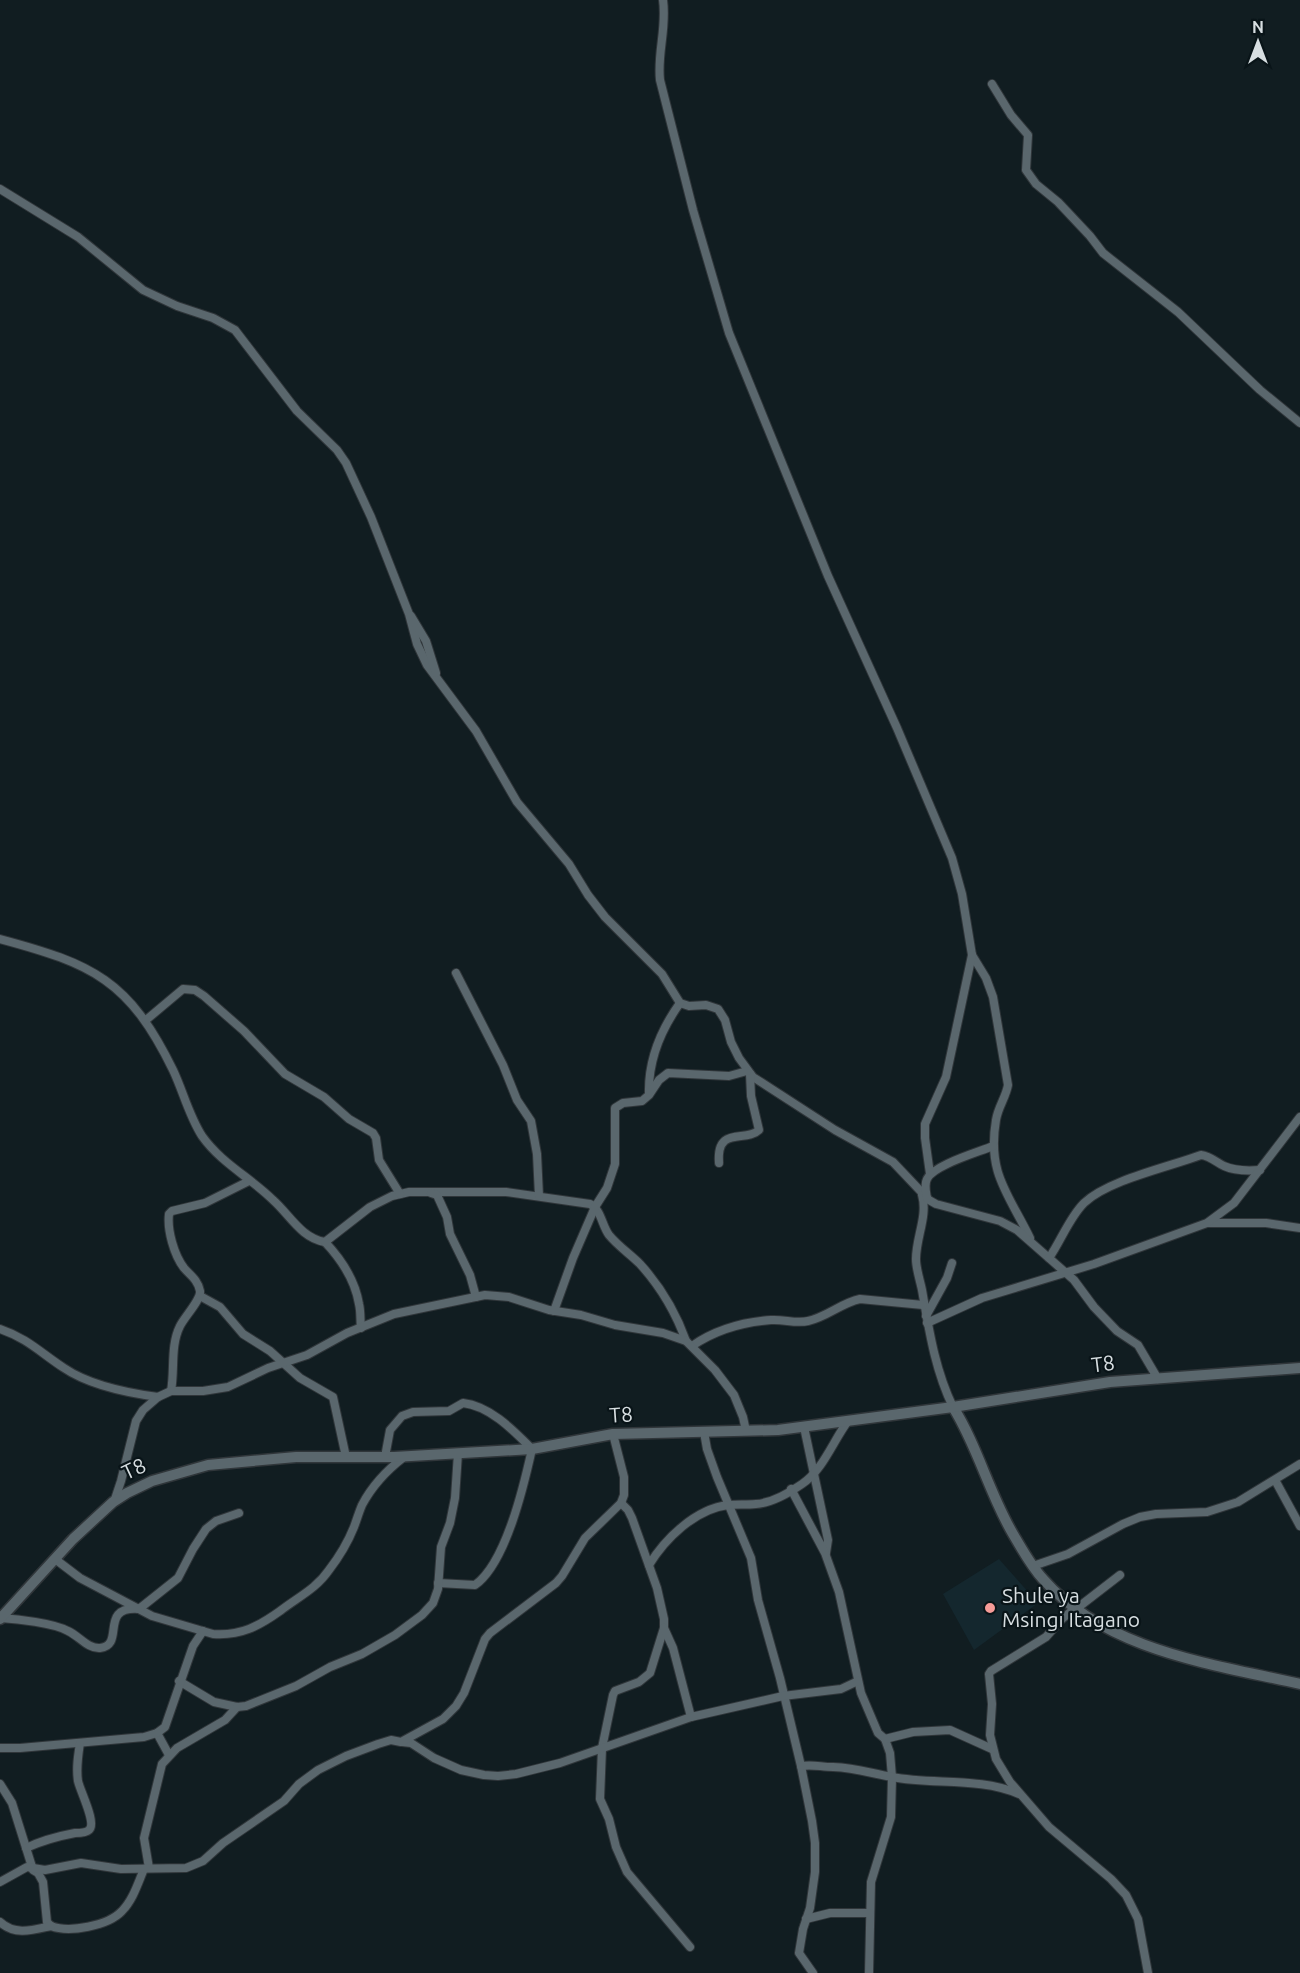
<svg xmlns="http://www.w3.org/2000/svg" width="1300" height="1973" font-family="Ubuntu,sans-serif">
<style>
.built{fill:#14272e}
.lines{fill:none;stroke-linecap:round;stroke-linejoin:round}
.minor-casing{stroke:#30363a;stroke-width:10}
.tertiary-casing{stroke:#30363a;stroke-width:13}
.minor{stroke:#5a676d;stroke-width:8}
.tertiary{stroke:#5a676d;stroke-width:10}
.poi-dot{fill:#f59b98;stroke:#091418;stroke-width:2}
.labels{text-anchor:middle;stroke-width:4.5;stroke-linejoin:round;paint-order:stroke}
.street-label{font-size:21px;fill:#d7dee1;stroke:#091418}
.poi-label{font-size:21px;fill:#d7dee1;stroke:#091418;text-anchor:start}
</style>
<rect width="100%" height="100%" fill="#111d21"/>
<path class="built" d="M 999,1559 L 1038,1603 L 974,1650 L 943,1594 Z"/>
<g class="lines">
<defs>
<g id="minor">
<path d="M 663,0 C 667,28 657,53 660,80 L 693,210 L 729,333 L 828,576 L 897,728 L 952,858 L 962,894 L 972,955 L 986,978 L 993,997 L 1008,1085 C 1006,1097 998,1107 996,1120 C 987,1173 1008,1193 1030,1238"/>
<path d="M 992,84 L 1011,115 L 1028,135 L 1026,170 L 1036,184 L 1058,202 L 1090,236 L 1103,253 L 1178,312 L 1260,390 L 1300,423"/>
<path d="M 0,189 L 78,237 L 143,290 L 177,306 L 213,318 L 235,330 L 297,411 L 337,450 L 346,463 L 371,517 L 409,614 L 417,644 L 427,665 L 476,731 L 517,802 L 569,864 L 588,895 L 605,917 L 662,974 L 680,1003 L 689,1006 L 706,1005 L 718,1009 L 725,1020 L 731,1042 L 739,1058 L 753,1077 L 835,1130 L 893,1162 L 929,1200 L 936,1204 L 1000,1221 L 1017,1230 L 1074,1280 L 1094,1307 L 1117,1331 L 1138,1345 L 1158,1379"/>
<path d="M 411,616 L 426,641 L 436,673"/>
<path d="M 0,939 C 93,964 129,980 173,1070 C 183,1091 189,1116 202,1136 C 221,1163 251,1178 273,1200 C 290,1215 301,1238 325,1242 L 370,1207 L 392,1196 L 409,1192 L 506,1192 L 590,1204 C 601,1209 602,1226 609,1235 C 618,1246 630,1254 640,1264 C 660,1286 676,1313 686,1341"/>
<path d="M 456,973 L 503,1065 L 517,1100 L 531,1121 L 537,1154 L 539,1196"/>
<path d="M 146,1020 L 183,989 L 195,990 L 204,996 L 244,1031 L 285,1074 L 324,1097 L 349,1119 L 373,1133 L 376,1138 L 379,1160 L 400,1194"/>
<path d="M 649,1094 C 648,1060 660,1031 680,1003"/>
<path d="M 719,1163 C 716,1125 746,1143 759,1130 L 751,1096 L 750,1074"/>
<path d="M 930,1174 L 925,1138 L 925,1124 L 946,1077 L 972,955"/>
<path d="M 431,1193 L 437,1195 L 447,1217 L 450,1234 L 470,1275 L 476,1297"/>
<path d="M 922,1195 C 928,1216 916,1237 916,1259 C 916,1269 920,1280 922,1290 C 929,1330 935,1370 953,1407"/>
<path d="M 927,1198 C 926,1192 924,1185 927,1179 C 933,1165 979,1152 993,1146"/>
<path d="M 1208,1223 L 1266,1223 L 1300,1228"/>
<path d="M 325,1242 C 341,1259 355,1280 359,1304 C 361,1312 360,1320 361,1328"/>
<path d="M 1049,1258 C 1061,1241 1069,1218 1084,1203 C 1108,1180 1169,1167 1201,1155 C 1210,1156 1216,1162 1224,1166 C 1235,1171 1248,1171 1260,1170"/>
<path d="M 200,1296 L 220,1307 L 243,1334 L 270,1351 L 300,1378 L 333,1397 L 346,1457"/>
<path d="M 554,1311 L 573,1258 L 595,1207 L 607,1188 L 615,1164 L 615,1108 L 623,1103 L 642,1101 L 649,1095 L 659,1080 L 668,1073 L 729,1076 L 747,1071"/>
<path d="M 926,1316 L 947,1278 L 952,1263"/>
<path d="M 927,1323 L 982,1298 L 1094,1264 L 1207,1223 L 1234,1203 L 1300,1117"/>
<path d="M 0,1329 C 27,1338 41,1353 64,1368 C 89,1385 128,1393 158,1397"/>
<path d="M 692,1346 C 715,1330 744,1322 771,1320 C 784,1319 796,1324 808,1321 C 827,1317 841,1303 860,1299 L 923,1305"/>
<path d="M 171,1391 C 175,1370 170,1346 180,1326 C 185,1316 201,1300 200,1291 C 198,1280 190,1275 184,1268 C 174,1255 167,1230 169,1214 L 172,1211 L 205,1203 L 249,1181"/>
<path d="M 804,1427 L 828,1540 L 826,1553"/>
<path d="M 704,1432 L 707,1449 L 717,1477 L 751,1558 L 758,1600 L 780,1678 L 801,1766 L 812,1821 L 815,1843 L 815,1872 L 810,1908 L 803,1929 L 799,1953 L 813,1973"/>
<path d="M 385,1457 L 390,1430 L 402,1416 L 413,1412 L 449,1411 L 463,1403 C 490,1406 513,1430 532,1449 C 524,1485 506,1563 475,1585 L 438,1583"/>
<path d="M 1275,1480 L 1300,1526"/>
<path d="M 791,1489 L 825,1553 L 839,1592 L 861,1693 L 878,1733 L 885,1739 L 890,1753 L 892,1777 L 891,1817 L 871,1882 L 869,1973"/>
<path d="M 114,1502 L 121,1481 L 136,1421 L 143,1410 L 158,1397 L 171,1391 L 203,1391 L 228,1387 L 268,1368 L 307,1355 L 347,1333 L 394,1314 L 485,1295 L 509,1297 L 549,1310 L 581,1315 L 615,1325 L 663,1333 L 686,1341 L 715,1370 L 734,1395 L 743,1417 L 746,1431"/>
<path d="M 621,1503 L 628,1510 L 632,1518 L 657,1588 L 664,1619 L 664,1628 L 650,1673 L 639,1682 L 615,1691 L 613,1695 L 602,1748 L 600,1799 L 609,1819 L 616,1847 L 627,1872 L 690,1947"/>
<path d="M 55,1559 L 80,1578 L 152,1616 L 213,1634 C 241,1636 259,1626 280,1611 C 298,1597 316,1589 329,1570 C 339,1557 348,1542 354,1527 C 357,1519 359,1512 362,1505 C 372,1486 387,1470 404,1457"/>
<path d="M 649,1565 C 665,1539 695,1509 728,1505 C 737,1504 746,1505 756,1504 C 771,1503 789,1493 802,1484 C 823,1470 833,1441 848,1421"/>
<path d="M 1033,1566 L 1068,1554 L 1123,1524 L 1140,1517 L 1156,1514 L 1207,1512 L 1238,1502 L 1300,1464"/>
<path d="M 1075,1608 L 1062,1619 L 1046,1637 L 991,1671 L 989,1674 L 992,1704 L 990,1735 L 996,1759 L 1010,1782 L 1049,1827 L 1111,1879 L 1126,1895 L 1138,1919 L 1148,1973"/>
<path d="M 1076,1609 L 1120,1575"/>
<path d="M 0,1618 C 17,1619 54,1623 68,1631 C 79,1636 88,1649 100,1648 C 126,1645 98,1606 139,1609 L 178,1578 L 193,1549 L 206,1529 L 216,1521 L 239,1513"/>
<path d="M 664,1628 L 673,1648 L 691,1717"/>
<path d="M 179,1681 L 214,1702 L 237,1707 L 246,1706 L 296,1686 L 330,1667 L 362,1654 L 395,1635 L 422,1615 L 433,1603 L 438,1589 L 441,1547 L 450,1523 L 455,1498 L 458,1453"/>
<path d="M 157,1733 L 169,1755"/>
<path d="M 885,1739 L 913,1732 L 950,1730 L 992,1749"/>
<path d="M 402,1742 L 411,1743 L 434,1758 L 461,1770 L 484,1775 L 498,1776 L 516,1774 L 560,1763 L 691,1717 L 783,1696 L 841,1689 L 858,1681"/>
<path d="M 0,1748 L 20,1748 L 144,1737 L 157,1733 L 165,1727 L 193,1646 L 203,1631"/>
<path d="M 801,1766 C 813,1764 821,1767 833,1767 C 857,1768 869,1773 892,1777 C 933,1785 980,1777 1019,1794"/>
<path d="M 0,1784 L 12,1803 L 33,1870 L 38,1873 L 43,1882 L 47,1922 L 51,1926 C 69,1933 108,1926 122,1911 C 133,1900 138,1883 144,1869"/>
<path d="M 26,1848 C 41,1841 59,1836 75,1833 C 79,1833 86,1833 89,1830 C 97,1823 80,1791 78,1781 C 76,1768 78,1756 80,1743"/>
<path d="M 149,1868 L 144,1838 L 162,1764 L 177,1748 L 225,1720 L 237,1707"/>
<path d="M 0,1882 L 27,1867 L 45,1870 L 81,1863 L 121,1869 L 186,1868 L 203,1861 L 223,1843 L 284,1801 L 299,1784 L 318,1770 L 346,1756 L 378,1744 L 391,1740 L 401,1742 L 443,1719 L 456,1706 L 464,1693 L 485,1639 L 490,1633 L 556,1583 L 562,1576 L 585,1538 L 621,1503 L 624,1495 L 624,1477 L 613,1434"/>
<path d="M 806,1919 L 830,1913 L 870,1913"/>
<path d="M 0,1922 C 15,1936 33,1930 51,1926"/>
</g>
<g id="tertiary">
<path d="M 953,1407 C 978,1447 989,1493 1013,1534 C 1022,1549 1031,1566 1043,1579 C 1106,1651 1213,1664 1300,1684"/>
<path d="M 0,1619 L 73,1539 L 113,1502 L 127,1493 L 152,1481 L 208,1465 L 296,1457 L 394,1457 L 532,1449 L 613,1434 L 778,1430 L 953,1407 L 1110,1382 L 1300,1368"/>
</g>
</defs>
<use href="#minor" class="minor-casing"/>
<use href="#tertiary" class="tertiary-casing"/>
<use href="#minor" class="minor"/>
<use href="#tertiary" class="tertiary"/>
</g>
<circle class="poi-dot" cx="990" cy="1608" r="6"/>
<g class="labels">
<g class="street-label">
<text transform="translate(1103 1364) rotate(-7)" y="7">T8</text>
<text transform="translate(621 1415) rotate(-4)" y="7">T8</text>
<text transform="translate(134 1469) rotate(-25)" y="7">T8</text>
</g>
<g class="poi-label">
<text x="1002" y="1603">Shule ya<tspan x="1002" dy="24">Msingi Itagano</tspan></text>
</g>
</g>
<g transform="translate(1258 42)" stroke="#091418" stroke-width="4.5" paint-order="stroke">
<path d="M0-4.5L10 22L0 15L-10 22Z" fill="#d7dee1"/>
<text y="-9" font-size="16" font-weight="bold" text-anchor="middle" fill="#d7dee1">N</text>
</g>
</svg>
